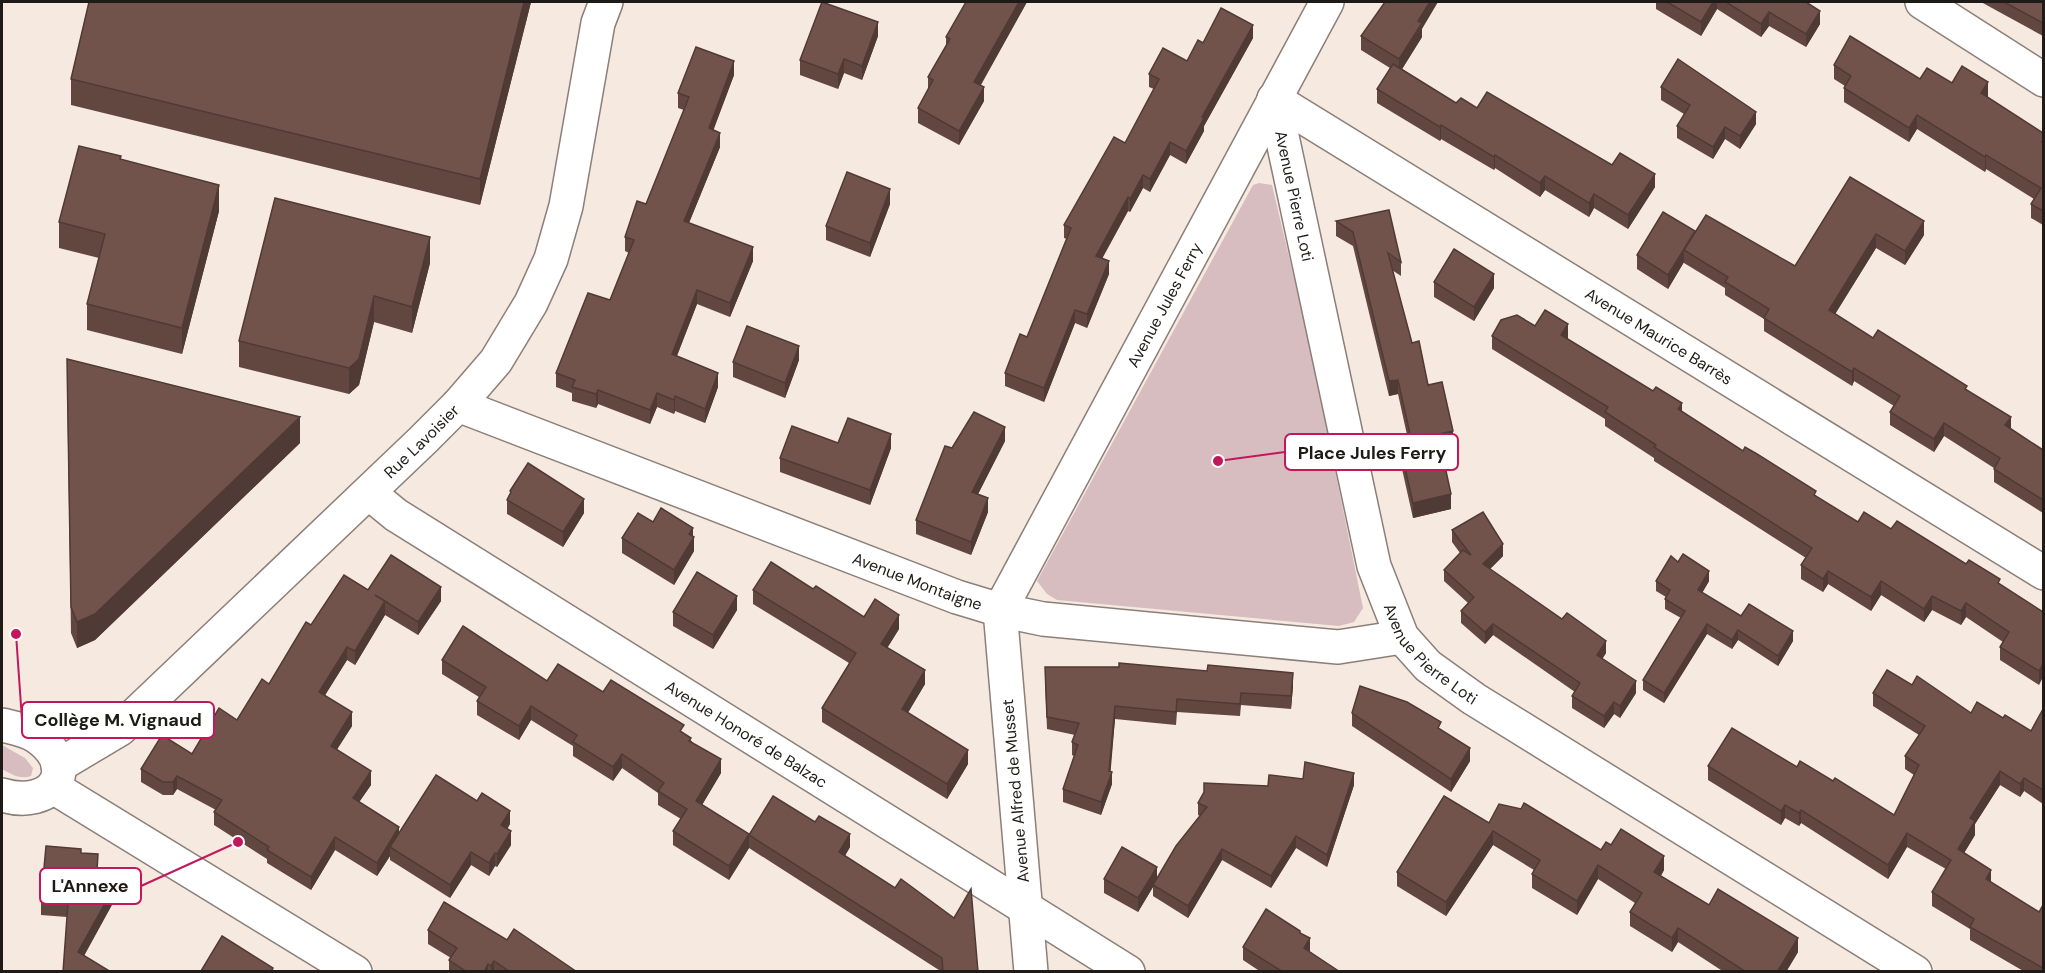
<svg xmlns="http://www.w3.org/2000/svg" width="2045" height="973" font-family="'DM Sans',sans-serif">
<style>
.green{fill:#d7bdbf}
.lines{fill:none;stroke-linecap:round;stroke-linejoin:round}
.minor-casing{stroke:#8b7f78;stroke-width:36}
.minor{stroke:#fff;stroke-width:33}
.wall{fill:#624741}
.shaded-wall{fill:#503a35}
.building{fill:#72534c;stroke:#503a35;stroke-width:1.5}
.labels{text-anchor:middle;stroke-width:6;stroke-linejoin:round;paint-order:stroke}
.street-label{font-size:16px;fill:#1e1a17;stroke:#fff}
.leader{fill:none;stroke:#c2185b;stroke-width:2}
.callout-dot{fill:#c2185b;stroke:#fff;stroke-width:2}
.callout{fill:#fff;stroke:#c2185b;stroke-width:2}
.callout-label{font-size:18px;text-anchor:middle;font-weight:bold;fill:#1e1a17}
</style>
<rect width="100%" height="100%" fill="#f6e9e0"/>
<g class="green">
<path d="M 1259,183 L 1272,185 L 1309,341 L 1363,608 L 1354,622 L 1339,626 L 1057,600 L 1047,594 L 1037,581 L 1253,185 Z"/>
<path d="M 2,745 L 25,758 L 33,768 L 31,776 C 20,780 11,774 2,769 Z"/>
</g>
<g class="lines">
<defs>
<g id="minor">
<path d="M 1922,2 L 2044,80"/>
<path id="s1" d="M 1274,99 L 1374,566 L 1402,637 L 1428,666 L 1474,699 L 1915,972"/>
<path id="s2" d="M 1274,99 L 2044,573"/>
<path id="s3" d="M 458,405 L 957,597 L 1000,610 L 1043,619 L 1338,647 L 1402,637"/>
<path id="s4" d="M 369,493 L 396,515 L 1128,972"/>
<path d="M 2,725 C 14,728 27,730 37,737 C 81,768 53,810 2,795"/>
<path id="s5" d="M 58,766 L 120,729 L 422,441 L 458,405 L 496,361 L 531,303 L 551,259 L 566,206 L 598,23 L 606,2"/>
<path d="M 53,787 L 355,972"/>
<path id="s6" d="M 1031,972 L 1000,610 L 1327,2"/>
</g>
</defs>
<use href="#minor" class="minor-casing"/>
<use href="#minor" class="minor"/>
</g>
<g class="wall">
<path d="M 531,2 L 480,205 L 71,105 L 71,79 Z"/>
<path d="M 1027,2 L 981,85 L 984,101 L 959,145 L 918,123 L 918,108 L 928,89 L 928,77 L 946,46 L 946,37 Z"/>
<path d="M 1656,2 L 1806,2 L 1820,24 L 1806,47 L 1769,26 L 1761,37 L 1717,9 L 1701,36 L 1656,9 Z"/>
<path d="M 1981,2 L 2043,2 L 2043,36 Z"/>
<path d="M 1422,29 L 1422,37 L 1402,69 L 1456,103 L 1477,108 L 1612,165 L 1655,187 L 1628,229 L 1594,208 L 1589,217 L 1545,190 L 1540,197 L 1495,168 L 1494,170 L 1441,139 L 1440,141 L 1377,103 L 1377,89 L 1390,68 L 1361,50 L 1361,36 Z"/>
<path d="M 878,36 L 862,80 L 844,73 L 838,89 L 800,75 L 800,60 Z"/>
<path d="M 1253,38 L 1204,126 L 1204,131 L 1186,164 L 1170,155 L 1150,192 L 1143,188 L 1130,212 L 1128,211 L 1102,259 L 1109,274 L 1087,328 L 1075,323 L 1044,402 L 1005,386 L 1005,373 L 1027,337 L 1067,239 L 1064,238 L 1064,225 L 1125,143 L 1154,89 L 1149,87 L 1149,74 L 1187,61 L 1203,43 Z"/>
<path d="M 1834,65 L 1920,79 L 1952,83 L 1988,96 L 1987,97 L 2043,133 L 2043,225 L 2031,218 L 2031,204 L 2034,199 L 1986,169 L 1985,172 L 1917,129 L 1909,142 L 1844,102 L 1844,88 L 1845,86 L 1834,79 Z"/>
<path d="M 734,75 L 713,130 L 720,147 L 689,223 L 753,261 L 730,317 L 697,304 L 677,356 L 718,387 L 705,423 L 675,411 L 674,414 L 657,407 L 650,424 L 598,404 L 596,408 L 572,401 L 572,393 L 556,387 L 556,373 L 610,300 L 629,253 L 625,251 L 625,237 L 646,204 L 684,110 L 678,108 L 678,93 Z"/>
<path d="M 1661,87 L 1756,124 L 1740,149 L 1725,139 L 1713,159 L 1677,138 L 1677,126 L 1684,114 L 1661,100 Z"/>
<path d="M 1850,177 L 1924,235 L 1905,265 L 1876,248 L 1835,314 L 1873,338 L 1967,390 L 2011,429 L 2043,450 L 2043,513 L 1994,482 L 1994,468 L 1944,436 L 1934,452 L 1890,425 L 1890,412 L 1894,406 L 1854,381 L 1852,386 L 1764,331 L 1764,319 L 1725,295 L 1725,288 L 1684,263 L 1684,262 L 1668,289 L 1637,269 L 1637,255 L 1695,231 L 1795,266 Z"/>
<path d="M 890,204 L 870,257 L 826,240 L 826,226 Z"/>
<path d="M 219,211 L 182,354 L 87,330 L 87,304 L 99,258 L 59,248 L 59,222 Z"/>
<path d="M 1336,221 L 1401,262 L 1401,276 L 1392,270 L 1412,343 L 1453,445 L 1441,448 L 1451,509 L 1413,518 L 1402,469 L 1402,455 L 1411,453 L 1398,394 L 1389,396 L 1353,246 L 1336,236 Z"/>
<path d="M 430,263 L 412,333 L 374,322 L 359,385 L 349,394 L 239,367 L 239,341 Z"/>
<path d="M 1434,282 L 1494,288 L 1474,321 L 1434,297 Z"/>
<path d="M 1535,326 L 1568,338 L 1567,339 L 1743,451 L 1858,522 L 1891,529 L 1966,564 L 2043,612 L 2039,685 L 2000,660 L 2000,647 L 2003,642 L 1966,617 L 1961,625 L 1932,610 L 1924,622 L 1881,595 L 1871,611 L 1828,584 L 1823,592 L 1801,579 L 1801,565 L 1806,558 L 1654,461 L 1654,458 L 1605,426 L 1605,419 L 1492,349 L 1492,336 Z"/>
<path d="M 799,360 L 785,398 L 733,377 L 733,362 Z"/>
<path d="M 67,385 L 300,443 L 95,640 L 77,648 L 71,633 Z"/>
<path d="M 1005,441 L 978,494 L 988,512 L 971,555 L 916,534 L 916,520 L 952,448 Z"/>
<path d="M 838,443 L 891,448 L 870,505 L 780,472 L 780,458 Z"/>
<path d="M 510,491 L 584,513 L 563,547 L 507,514 L 507,500 L 510,494 Z"/>
<path d="M 653,522 L 693,536 L 694,551 L 674,585 L 622,553 L 622,538 Z"/>
<path d="M 1452,530 L 1503,556 L 1490,569 L 1606,653 L 1602,659 L 1636,693 L 1620,718 L 1614,714 L 1604,728 L 1572,708 L 1572,696 L 1575,692 L 1493,635 L 1485,644 L 1461,623 L 1461,611 L 1468,603 L 1444,581 L 1444,570 L 1460,553 L 1452,542 Z"/>
<path d="M 1678,562 L 1709,581 L 1702,593 L 1741,616 L 1793,641 L 1778,666 L 1738,640 L 1732,649 L 1707,634 L 1664,703 L 1643,690 L 1643,680 L 1681,618 L 1665,609 L 1665,599 L 1666,597 L 1656,591 L 1656,581 Z"/>
<path d="M 813,589 L 864,617 L 899,629 L 887,648 L 925,684 L 908,712 L 968,764 L 947,799 L 822,722 L 822,708 L 849,663 L 753,604 L 753,590 Z"/>
<path d="M 368,590 L 441,601 L 418,635 L 385,615 L 355,665 L 347,660 L 325,695 L 352,726 L 337,749 L 371,785 L 359,802 L 399,832 L 510,824 L 507,829 L 511,845 L 497,867 L 495,866 L 489,876 L 471,865 L 450,898 L 390,860 L 390,856 L 377,876 L 335,850 L 311,890 L 267,863 L 267,859 L 214,825 L 214,812 L 216,810 L 177,789 L 173,795 L 163,795 L 141,782 L 141,769 L 192,754 L 237,720 L 269,684 L 311,625 Z"/>
<path d="M 737,610 L 713,649 L 673,626 L 673,612 Z"/>
<path d="M 442,660 L 603,692 L 684,733 L 721,773 L 702,805 L 749,848 L 729,880 L 673,845 L 673,831 L 681,819 L 658,805 L 658,793 L 622,768 L 613,781 L 573,756 L 573,746 L 531,720 L 519,740 L 477,715 L 477,701 L 479,697 L 442,674 Z"/>
<path d="M 1045,680 L 1293,686 L 1291,709 L 1241,705 L 1240,716 L 1177,712 L 1176,725 L 1115,719 L 1110,771 L 1112,784 L 1101,815 L 1063,802 L 1063,789 L 1074,756 L 1072,755 L 1072,742 L 1075,735 L 1047,729 Z"/>
<path d="M 1912,685 L 1971,713 L 2003,718 L 2031,731 L 2043,709 L 2043,804 L 2024,791 L 2020,797 L 2000,785 L 1975,824 L 1975,835 L 1964,853 L 1991,882 L 2039,912 L 2043,905 L 2043,972 L 2025,972 L 1970,940 L 1970,929 L 1932,906 L 1932,892 L 1946,869 L 1907,847 L 1888,879 L 1801,823 L 1799,826 L 1785,818 L 1781,825 L 1708,780 L 1708,766 L 1797,767 L 1894,815 L 1914,775 L 1905,769 L 1905,756 L 1919,735 L 1873,706 L 1873,693 Z"/>
<path d="M 1352,713 L 1470,761 L 1451,792 L 1352,726 Z"/>
<path d="M 1354,785 L 1327,867 L 1296,848 L 1271,888 L 1222,860 L 1188,918 L 1153,896 L 1153,887 L 1138,912 L 1104,893 L 1104,879 L 1157,878 L 1200,816 L 1198,815 L 1198,803 L 1268,786 Z"/>
<path d="M 1489,823 L 1601,850 L 1611,845 L 1664,870 L 1661,876 L 1709,905 L 1798,952 L 1786,972 L 1724,972 L 1678,942 L 1672,952 L 1630,926 L 1630,912 L 1635,903 L 1598,879 L 1577,915 L 1532,888 L 1532,874 L 1534,870 L 1493,845 L 1446,916 L 1397,886 L 1397,872 Z"/>
<path d="M 749,835 L 850,847 L 845,856 L 978,972 L 942,972 L 749,848 Z"/>
<path d="M 81,853 L 98,870 L 108,877 L 119,892 L 84,956 L 63,972 L 67,917 L 41,915 L 41,901 Z"/>
<path d="M 428,930 L 507,940 L 577,972 L 449,972 L 449,960 L 451,958 L 428,944 Z"/>
<path d="M 1300,933 L 1310,951 L 1310,952 L 1340,972 L 1261,972 L 1243,960 L 1243,947 Z"/>
</g>
<g class="shaded-wall">
<path d="M 524,2 L 531,2 L 480,205 L 480,179 Z"/>
<path d="M 1019,2 L 1027,2 L 974,96 L 974,82 Z"/>
<path d="M 1430,2 L 1438,2 L 1422,29 L 1422,37 L 1399,74 L 1399,59 L 1418,21 Z"/>
<path d="M 1713,2 L 1717,2 L 1717,9 L 1701,36 L 1701,22 Z"/>
<path d="M 1820,11 L 1820,24 L 1806,47 L 1806,34 Z"/>
<path d="M 1769,12 L 1769,26 L 1761,37 L 1761,24 Z"/>
<path d="M 878,22 L 878,36 L 862,80 L 862,66 Z"/>
<path d="M 1253,25 L 1253,38 L 1204,126 L 1204,131 L 1186,164 L 1186,151 L 1202,117 Z"/>
<path d="M 844,59 L 844,73 L 838,89 L 838,74 Z"/>
<path d="M 734,61 L 734,75 L 709,142 L 709,128 Z"/>
<path d="M 1988,82 L 1988,96 L 1981,107 L 1981,93 Z"/>
<path d="M 984,87 L 984,101 L 959,145 L 959,131 Z"/>
<path d="M 1756,112 L 1756,124 L 1740,149 L 1740,136 Z"/>
<path d="M 1917,115 L 1917,129 L 1909,142 L 1909,128 Z"/>
<path d="M 1441,125 L 1441,139 L 1440,141 L 1440,127 Z"/>
<path d="M 1725,127 L 1725,139 L 1713,159 L 1713,147 Z"/>
<path d="M 720,133 L 720,147 L 684,235 L 684,221 Z"/>
<path d="M 1170,142 L 1170,155 L 1150,192 L 1150,179 Z"/>
<path d="M 1495,155 L 1495,168 L 1494,170 L 1494,157 Z"/>
<path d="M 1986,155 L 1986,169 L 1985,172 L 1985,157 Z"/>
<path d="M 1655,174 L 1655,187 L 1628,229 L 1628,215 Z"/>
<path d="M 1143,175 L 1143,188 L 1130,212 L 1130,199 Z"/>
<path d="M 1545,176 L 1545,190 L 1540,197 L 1540,183 Z"/>
<path d="M 219,185 L 219,211 L 182,354 L 182,328 Z"/>
<path d="M 890,189 L 890,204 L 870,257 L 870,243 Z"/>
<path d="M 1594,194 L 1594,208 L 1589,217 L 1589,203 Z"/>
<path d="M 1128,197 L 1128,211 L 1096,269 L 1096,256 Z"/>
<path d="M 1924,221 L 1924,235 L 1905,265 L 1905,251 Z"/>
<path d="M 1695,231 L 1695,245 L 1684,250 L 1684,262 L 1668,289 L 1668,275 Z"/>
<path d="M 1876,234 L 1876,248 L 1829,324 L 1829,310 Z"/>
<path d="M 430,237 L 430,263 L 412,333 L 412,307 Z"/>
<path d="M 753,247 L 753,261 L 730,317 L 730,303 Z"/>
<path d="M 1109,261 L 1109,274 L 1087,328 L 1087,314 Z"/>
<path d="M 1494,274 L 1494,288 L 1474,321 L 1474,307 Z"/>
<path d="M 697,290 L 697,304 L 672,368 L 672,354 Z"/>
<path d="M 374,296 L 374,322 L 359,385 L 349,394 L 349,368 Z"/>
<path d="M 1075,310 L 1075,323 L 1044,402 L 1044,388 Z"/>
<path d="M 1568,324 L 1568,338 L 1561,349 L 1561,335 Z"/>
<path d="M 799,346 L 799,360 L 785,398 L 785,383 Z"/>
<path d="M 1854,368 L 1854,381 L 1852,386 L 1852,372 Z"/>
<path d="M 718,373 L 718,387 L 705,423 L 705,409 Z"/>
<path d="M 1398,380 L 1398,394 L 1389,396 L 1389,381 Z"/>
<path d="M 598,390 L 598,404 L 596,408 L 596,394 Z"/>
<path d="M 657,393 L 657,407 L 650,424 L 650,410 Z"/>
<path d="M 675,396 L 675,411 L 674,414 L 674,400 Z"/>
<path d="M 1682,403 L 1682,416 L 1678,409 Z"/>
<path d="M 300,417 L 300,443 L 95,640 L 77,648 L 77,622 Z"/>
<path d="M 2011,417 L 2011,430 L 2005,425 Z"/>
<path d="M 1944,423 L 1944,436 L 1934,452 L 1934,439 Z"/>
<path d="M 1005,427 L 1005,441 L 972,506 L 972,492 Z"/>
<path d="M 1453,431 L 1453,445 L 1438,449 L 1438,434 Z"/>
<path d="M 891,434 L 891,448 L 870,505 L 870,490 Z"/>
<path d="M 1451,494 L 1451,509 L 1413,518 L 1413,503 Z"/>
<path d="M 988,498 L 988,512 L 971,555 L 971,542 Z"/>
<path d="M 584,499 L 584,513 L 563,547 L 563,532 Z"/>
<path d="M 693,528 L 693,539 L 694,537 L 694,551 L 674,585 L 674,570 L 689,534 Z"/>
<path d="M 1503,544 L 1503,556 L 1483,576 L 1483,564 Z"/>
<path d="M 1709,571 L 1709,581 L 1698,600 L 1698,590 Z"/>
<path d="M 1828,571 L 1828,584 L 1823,592 L 1823,579 Z"/>
<path d="M 1881,581 L 1881,595 L 1871,611 L 1871,597 Z"/>
<path d="M 441,587 L 441,601 L 418,635 L 418,622 Z"/>
<path d="M 737,596 L 737,610 L 713,649 L 713,635 Z"/>
<path d="M 1932,596 L 1932,610 L 1924,622 L 1924,609 Z"/>
<path d="M 385,601 L 385,615 L 355,665 L 355,651 Z"/>
<path d="M 1966,603 L 1966,617 L 1961,625 L 1961,611 Z"/>
<path d="M 899,615 L 899,629 L 881,658 L 881,644 Z"/>
<path d="M 1493,624 L 1493,635 L 1485,644 L 1485,632 Z"/>
<path d="M 1707,624 L 1707,634 L 1664,703 L 1664,693 Z"/>
<path d="M 1738,630 L 1738,640 L 1732,649 L 1732,640 Z"/>
<path d="M 1793,631 L 1793,641 L 1778,666 L 1778,656 Z"/>
<path d="M 1606,641 L 1606,653 L 1597,667 L 1597,655 Z"/>
<path d="M 347,647 L 347,660 L 319,705 L 319,692 Z"/>
<path d="M 2043,664 L 2043,677 L 2039,685 L 2039,671 Z"/>
<path d="M 925,670 L 925,684 L 902,723 L 902,709 Z"/>
<path d="M 1293,673 L 1293,686 L 1291,709 L 1291,696 Z"/>
<path d="M 1636,681 L 1636,693 L 1620,718 L 1620,706 Z"/>
<path d="M 1614,702 L 1614,714 L 1604,728 L 1604,716 Z"/>
<path d="M 531,706 L 531,720 L 519,740 L 519,726 Z"/>
<path d="M 1115,706 L 1115,719 L 1110,779 L 1112,772 L 1112,784 L 1101,815 L 1101,802 L 1109,771 Z"/>
<path d="M 352,712 L 352,726 L 331,759 L 331,746 Z"/>
<path d="M 1470,748 L 1470,761 L 1451,792 L 1451,779 Z"/>
<path d="M 968,750 L 968,764 L 947,799 L 947,784 Z"/>
<path d="M 622,754 L 622,768 L 613,781 L 613,767 Z"/>
<path d="M 721,759 L 721,773 L 696,815 L 696,801 Z"/>
<path d="M 371,771 L 371,785 L 353,811 L 353,798 Z"/>
<path d="M 2000,771 L 2000,785 L 1975,824 L 1975,835 L 1958,863 L 1958,849 L 1970,818 Z"/>
<path d="M 1354,773 L 1354,785 L 1327,867 L 1327,855 Z"/>
<path d="M 177,776 L 177,789 L 173,795 L 173,782 Z"/>
<path d="M 2024,778 L 2024,791 L 2020,797 L 2020,784 Z"/>
<path d="M 1785,805 L 1785,818 L 1781,825 L 1781,811 Z"/>
<path d="M 1801,810 L 1801,823 L 1799,826 L 1799,813 Z"/>
<path d="M 510,811 L 510,824 L 501,839 L 501,825 Z"/>
<path d="M 399,827 L 399,841 L 390,847 L 390,856 L 377,876 L 377,863 Z"/>
<path d="M 511,831 L 511,845 L 497,867 L 497,854 Z"/>
<path d="M 1493,831 L 1493,845 L 1446,916 L 1446,902 Z"/>
<path d="M 1907,833 L 1907,847 L 1888,879 L 1888,865 Z"/>
<path d="M 749,834 L 749,848 L 729,880 L 729,866 Z"/>
<path d="M 850,834 L 850,847 L 839,865 L 839,852 Z"/>
<path d="M 1296,836 L 1296,848 L 1271,888 L 1271,876 Z"/>
<path d="M 335,837 L 335,850 L 311,890 L 311,877 Z"/>
<path d="M 1222,849 L 1222,860 L 1188,918 L 1188,906 Z"/>
<path d="M 471,852 L 471,865 L 450,898 L 450,885 Z"/>
<path d="M 495,853 L 495,866 L 489,876 L 489,863 Z"/>
<path d="M 1664,856 L 1664,870 L 1654,886 L 1654,872 Z"/>
<path d="M 1598,865 L 1598,879 L 1577,915 L 1577,901 Z"/>
<path d="M 1157,867 L 1157,881 L 1153,885 L 1153,887 L 1138,912 L 1138,898 Z"/>
<path d="M 1991,870 L 1991,884 L 1986,879 Z"/>
<path d="M 119,878 L 119,892 L 78,966 L 78,952 Z"/>
<path d="M 1678,928 L 1678,942 L 1672,952 L 1672,938 Z"/>
<path d="M 1310,938 L 1310,951 L 1304,962 L 1304,948 Z"/>
<path d="M 1798,938 L 1798,952 L 1786,972 L 1777,972 Z"/>
<path d="M 494,961 L 494,972 L 491,972 L 491,966 Z"/>
<path d="M 488,964 L 488,972 L 484,972 Z"/>
</g>
<g class="building">
<path d="M 89,2 L 524,2 L 480,179 L 71,79 Z"/>
<path d="M 822,2 L 878,22 L 862,66 L 844,59 L 838,74 L 800,60 Z"/>
<path d="M 966,2 L 1019,2 L 974,82 L 984,87 L 959,131 L 918,108 L 933,80 L 928,77 L 950,39 L 946,37 Z"/>
<path d="M 1385,2 L 1430,2 L 1418,21 L 1422,23 L 1399,59 L 1361,36 Z"/>
<path d="M 1667,2 L 1713,2 L 1701,22 Z"/>
<path d="M 1726,2 L 1806,2 L 1820,11 L 1806,34 L 1769,12 L 1761,24 Z"/>
<path d="M 2004,2 L 2043,2 L 2043,23 Z"/>
<path d="M 1221,8 L 1253,25 L 1202,117 L 1204,118 L 1186,151 L 1170,142 L 1150,179 L 1143,175 L 1130,199 L 1128,197 L 1096,256 L 1109,261 L 1087,314 L 1075,310 L 1044,388 L 1005,373 L 1020,334 L 1027,337 L 1071,228 L 1064,225 L 1114,137 L 1125,143 L 1159,79 L 1149,74 L 1163,48 L 1187,61 L 1198,40 L 1203,43 Z"/>
<path d="M 1850,36 L 1920,79 L 1927,68 L 1952,83 L 1962,66 L 1988,82 L 1981,93 L 2043,133 L 2043,140 L 2042,142 L 2043,142 L 2043,211 L 2031,204 L 2041,188 L 1986,155 L 1985,157 L 1917,115 L 1909,128 L 1844,88 L 1851,76 L 1834,65 Z"/>
<path d="M 696,47 L 734,61 L 709,128 L 720,133 L 684,221 L 753,247 L 730,303 L 697,290 L 672,354 L 718,373 L 705,409 L 675,396 L 674,400 L 657,393 L 650,410 L 598,390 L 596,394 L 572,387 L 575,380 L 556,373 L 588,293 L 610,300 L 634,240 L 625,237 L 637,201 L 646,204 L 689,97 L 678,93 Z"/>
<path d="M 1678,59 L 1756,112 L 1740,136 L 1725,127 L 1713,147 L 1677,126 L 1690,105 L 1661,87 Z"/>
<path d="M 1393,64 L 1456,103 L 1461,98 L 1477,108 L 1487,92 L 1612,165 L 1620,153 L 1655,174 L 1628,215 L 1594,194 L 1589,203 L 1545,176 L 1540,183 L 1495,155 L 1494,157 L 1441,125 L 1440,127 L 1377,89 Z"/>
<path d="M 79,146 L 121,156 L 120,159 L 219,185 L 182,328 L 87,304 L 105,234 L 59,222 Z"/>
<path d="M 847,172 L 890,189 L 870,243 L 826,226 Z"/>
<path d="M 1850,177 L 1924,221 L 1905,251 L 1876,234 L 1829,310 L 1873,338 L 1878,330 L 1967,386 L 1965,389 L 2011,417 L 2005,425 L 2043,450 L 2043,500 L 1994,469 L 2000,458 L 1944,423 L 1934,439 L 1890,412 L 1900,396 L 1854,368 L 1852,372 L 1764,318 L 1769,309 L 1725,282 L 1728,277 L 1684,250 L 1706,215 L 1795,266 Z"/>
<path d="M 275,198 L 430,237 L 412,307 L 374,296 L 359,359 L 349,368 L 239,341 Z"/>
<path d="M 1389,210 L 1401,262 L 1388,253 L 1412,343 L 1419,341 L 1428,385 L 1442,382 L 1453,431 L 1438,434 L 1451,494 L 1413,503 L 1402,455 L 1414,452 L 1398,380 L 1389,381 L 1353,232 L 1336,221 Z"/>
<path d="M 1663,212 L 1695,231 L 1668,275 L 1637,255 Z"/>
<path d="M 1454,249 L 1494,274 L 1474,307 L 1434,282 Z"/>
<path d="M 1545,310 L 1568,324 L 1561,335 L 1653,391 L 1656,387 L 1682,403 L 1678,409 L 1743,451 L 1745,447 L 1757,454 L 1816,491 L 1814,495 L 1858,522 L 1864,512 L 1891,529 L 1897,521 L 1966,564 L 1969,560 L 2000,579 L 1998,583 L 2043,612 L 2043,664 L 2039,671 L 2000,647 L 2009,632 L 1966,603 L 1961,611 L 1932,596 L 1924,609 L 1881,581 L 1871,597 L 1828,571 L 1823,579 L 1801,565 L 1812,548 L 1654,447 L 1656,445 L 1605,412 L 1608,407 L 1492,336 L 1501,320 L 1517,315 L 1535,326 Z"/>
<path d="M 747,326 L 799,346 L 785,383 L 733,362 Z"/>
<path d="M 67,359 L 300,417 L 95,614 L 77,622 L 71,607 Z"/>
<path d="M 974,412 L 1005,427 L 972,492 L 988,498 L 971,542 L 916,520 L 945,446 L 952,448 Z"/>
<path d="M 848,418 L 891,434 L 870,490 L 780,458 L 792,426 L 838,443 Z"/>
<path d="M 528,463 L 584,499 L 563,532 L 507,500 L 511,492 L 510,491 Z"/>
<path d="M 661,508 L 693,528 L 689,534 L 694,537 L 674,570 L 622,538 L 638,513 L 653,522 Z"/>
<path d="M 1483,512 L 1503,544 L 1483,564 L 1562,619 L 1567,613 L 1606,641 L 1597,655 L 1636,681 L 1620,706 L 1614,702 L 1604,716 L 1572,696 L 1580,683 L 1493,624 L 1485,632 L 1461,611 L 1474,597 L 1444,570 L 1463,550 L 1471,555 L 1452,530 Z"/>
<path d="M 1683,554 L 1709,571 L 1698,590 L 1741,616 L 1749,604 L 1793,631 L 1778,656 L 1738,630 L 1732,640 L 1707,624 L 1664,693 L 1643,680 L 1685,611 L 1665,599 L 1670,590 L 1656,581 L 1671,556 L 1678,562 Z"/>
<path d="M 391,555 L 441,587 L 418,622 L 375,595 L 385,601 L 355,651 L 347,647 L 319,692 L 352,712 L 331,746 L 371,771 L 353,798 L 399,827 L 377,863 L 335,837 L 311,877 L 267,850 L 269,847 L 214,812 L 222,800 L 177,776 L 173,782 L 163,782 L 141,769 L 162,735 L 192,754 L 219,708 L 237,720 L 262,679 L 269,684 L 306,622 L 311,625 L 344,575 L 368,590 Z"/>
<path d="M 771,562 L 813,589 L 816,586 L 864,617 L 875,599 L 899,615 L 881,644 L 925,670 L 902,709 L 968,750 L 947,784 L 822,708 L 856,653 L 753,590 Z"/>
<path d="M 697,572 L 737,596 L 713,635 L 673,612 Z"/>
<path d="M 463,626 L 547,681 L 558,664 L 603,692 L 611,680 L 684,725 L 680,731 L 691,738 L 689,741 L 721,759 L 696,801 L 749,834 L 729,866 L 673,831 L 687,809 L 658,791 L 664,783 L 622,754 L 613,767 L 573,742 L 577,735 L 531,706 L 519,726 L 477,701 L 486,687 L 442,660 Z"/>
<path d="M 1119,663 L 1207,671 L 1208,665 L 1293,673 L 1291,696 L 1241,693 L 1240,704 L 1177,699 L 1176,712 L 1115,706 L 1109,771 L 1112,772 L 1101,802 L 1063,789 L 1078,745 L 1072,742 L 1079,723 L 1047,717 L 1045,667 L 1119,667 Z"/>
<path d="M 1887,670 L 1912,685 L 1917,676 L 1971,713 L 1977,702 L 2003,718 L 2005,715 L 2031,731 L 2043,709 L 2043,790 L 2024,778 L 2020,784 L 2000,771 L 1970,818 L 1975,821 L 1958,849 L 1991,870 L 1986,879 L 2039,912 L 2043,905 L 2043,968 L 1970,927 L 1974,919 L 1932,892 L 1951,860 L 1907,833 L 1888,865 L 1801,810 L 1799,813 L 1785,805 L 1781,811 L 1708,766 L 1732,728 L 1797,767 L 1800,761 L 1833,781 L 1835,778 L 1894,815 L 1919,765 L 1905,756 L 1925,726 L 1873,693 Z"/>
<path d="M 1360,686 L 1407,702 L 1441,722 L 1438,728 L 1470,748 L 1451,779 L 1352,713 Z"/>
<path d="M 1305,762 L 1354,773 L 1327,855 L 1296,836 L 1271,876 L 1222,849 L 1188,906 L 1153,885 L 1176,846 L 1207,807 L 1198,803 L 1204,792 L 1204,783 L 1268,786 L 1269,775 L 1303,779 Z"/>
<path d="M 436,775 L 477,801 L 482,793 L 510,811 L 501,825 L 511,831 L 497,854 L 495,853 L 489,863 L 471,852 L 450,885 L 390,847 Z"/>
<path d="M 773,796 L 815,822 L 819,816 L 850,834 L 839,852 L 895,888 L 901,879 L 954,918 L 971,889 L 978,972 L 943,972 L 942,958 L 749,835 Z"/>
<path d="M 1444,796 L 1489,823 L 1499,804 L 1521,809 L 1524,803 L 1601,850 L 1606,842 L 1611,845 L 1621,829 L 1664,856 L 1654,872 L 1709,905 L 1718,889 L 1798,938 L 1777,972 L 1746,972 L 1678,928 L 1672,938 L 1630,912 L 1642,893 L 1598,865 L 1577,901 L 1532,874 L 1540,860 L 1493,831 L 1446,902 L 1397,872 Z"/>
<path d="M 46,846 L 81,849 L 81,853 L 98,854 L 97,870 L 108,871 L 108,877 L 119,878 L 78,952 L 111,972 L 63,972 L 68,903 L 41,901 Z"/>
<path d="M 1122,847 L 1157,867 L 1138,898 L 1104,879 Z"/>
<path d="M 444,902 L 507,940 L 514,929 L 577,972 L 510,972 L 494,961 L 491,966 L 488,964 L 484,972 L 467,972 L 449,960 L 457,948 L 428,930 Z"/>
<path d="M 1266,909 L 1300,931 L 1300,933 L 1310,938 L 1304,948 L 1340,972 L 1283,972 L 1243,947 Z"/>
<path d="M 222,936 L 273,968 L 271,972 L 201,971 Z"/>
</g>
<g class="labels">
<g class="street-label">
<text dy="6" stroke="none"><textPath href="#s1" startOffset="99">Avenue Pierre Loti</textPath></text>
<text dy="6" stroke="none"><textPath href="#s6" startOffset="710">Avenue Jules Ferry</textPath></text>
<text dy="6" stroke="none"><textPath href="#s2" startOffset="452">Avenue Maurice Barrès</textPath></text>
<text dy="6" stroke="none"><textPath href="#s5" startOffset="489">Rue Lavoisier</textPath></text>
<text dy="6" stroke="none"><textPath href="#s3" startOffset="492">Avenue Montaigne</textPath></text>
<text dy="6" stroke="none"><textPath href="#s1" startOffset="585">Avenue Pierre Loti</textPath></text>
<text dy="6" stroke="none"><textPath href="#s4" startOffset="448">Avenue Honoré de Balzac</textPath></text>
<text transform="translate(1015 791) rotate(-95)" y="6">Avenue Alfred de Musset</text>
</g>
</g>
<path class="leader" d="M1218 461L1285 452M16 634L22 720M238 842L141 886"/>
<g class="callout-dot">
<circle cx="1218" cy="461" r="6"/>
<circle cx="16" cy="634" r="6"/>
<circle cx="238" cy="842" r="6"/>
</g>
<g class="callout">
<rect x="1285" y="434" width="173" height="36" rx="6"/>
<rect x="22" y="702" width="192" height="36" rx="6"/>
<rect x="40" y="868" width="101" height="36" rx="6"/>
</g>
<g class="callout-label">
<text x="1372" y="459">Place Jules Ferry</text>
<text x="118" y="726">Collège M. Vignaud</text>
<text x="90" y="892">L'Annexe</text>
</g>
<rect width="2045" height="973" fill="none" stroke="#1e1a17" stroke-width="6"/>
</svg>
